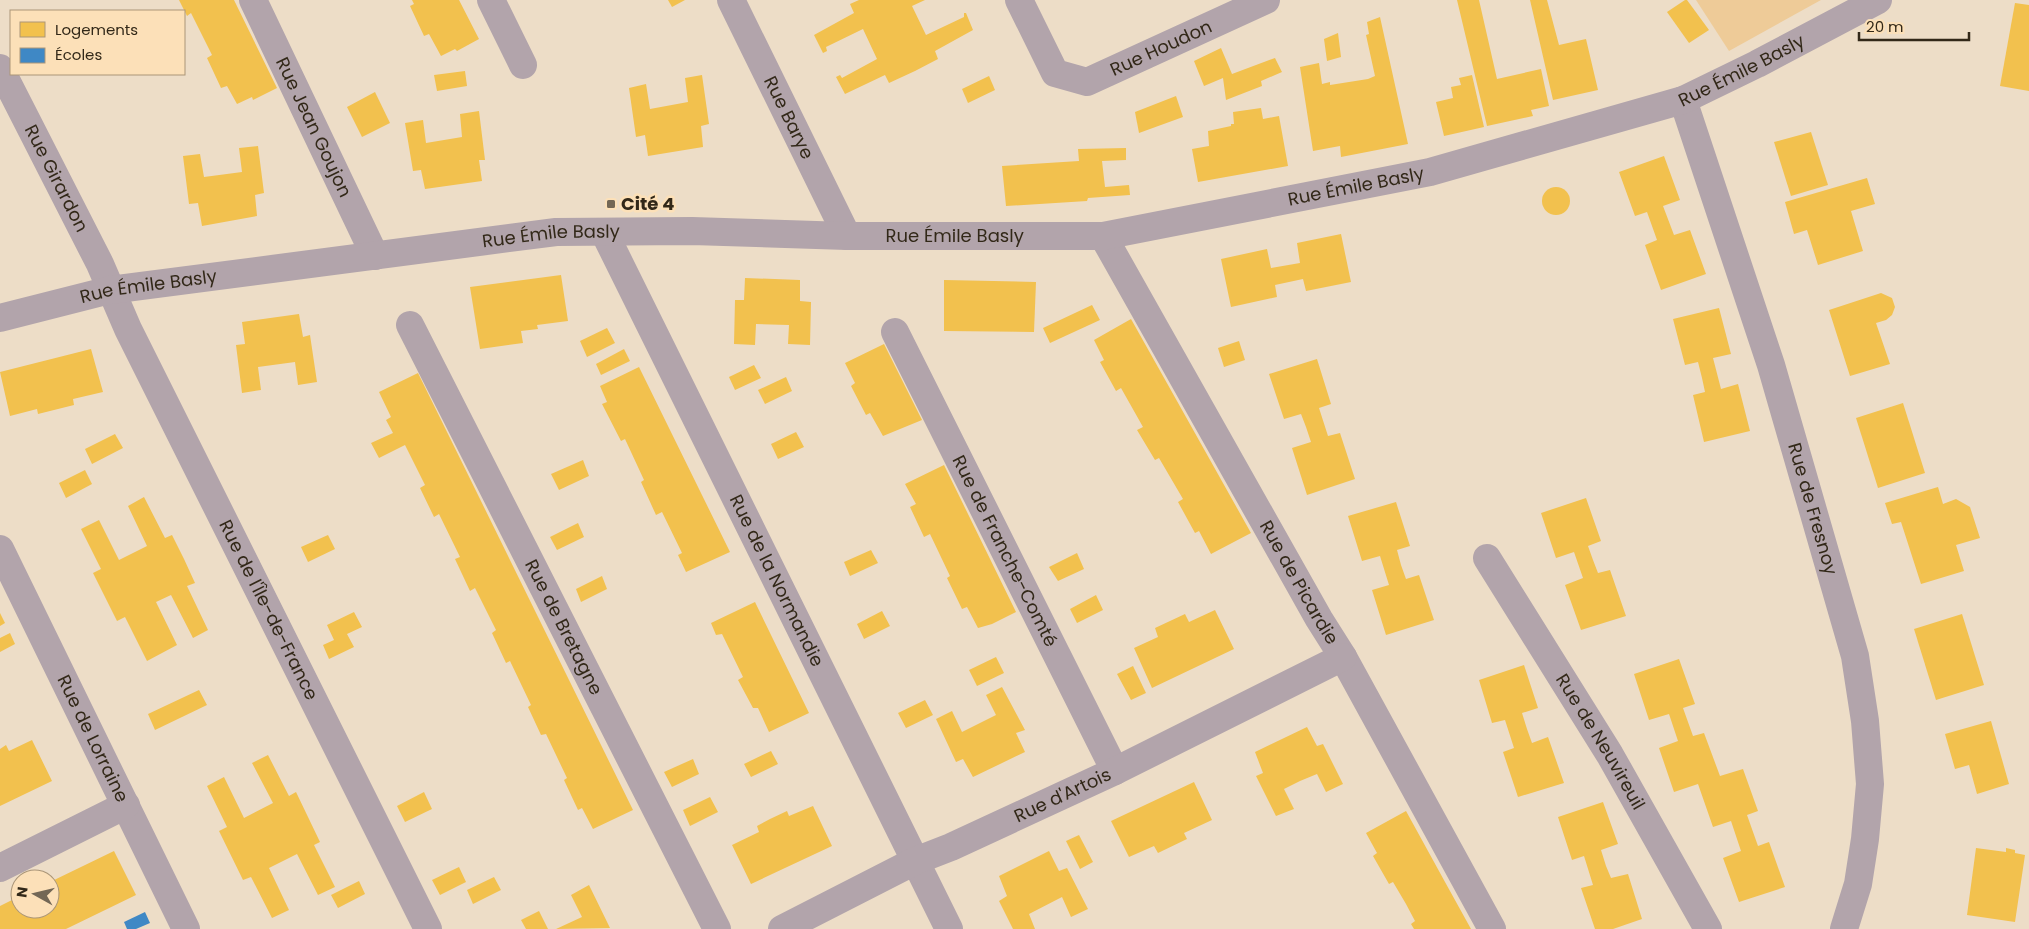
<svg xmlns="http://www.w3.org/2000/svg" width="2029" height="929" font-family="Poppins,sans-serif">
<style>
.green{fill:#eecb98}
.homes{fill:#f2c14e}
.schools{fill:#3f88c5}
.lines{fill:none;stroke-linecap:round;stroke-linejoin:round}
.street{stroke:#b2a4ab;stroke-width:28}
.poi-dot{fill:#736755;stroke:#fce0b8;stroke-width:2}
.labels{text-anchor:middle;stroke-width:5;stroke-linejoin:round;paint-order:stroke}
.street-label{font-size:18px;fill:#322818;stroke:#fce0b8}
.poi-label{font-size:18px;font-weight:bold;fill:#322818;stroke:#fce0b8;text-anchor:start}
</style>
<rect width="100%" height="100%" fill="#edddc7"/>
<path class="green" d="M 1696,0 L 1821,0 L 1729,51 Z"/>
<g class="homes">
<path d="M 179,0 L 234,0 L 277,88 L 253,100 L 252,97 L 237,104 L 227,86 L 221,88 L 207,58 L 212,55 L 191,13 L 187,16 Z"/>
<path d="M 412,0 L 459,0 L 479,39 L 457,51 L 455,49 L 441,56 L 429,34 L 424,36 L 410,6 L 414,4 Z"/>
<path d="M 668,0 L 685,0 L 672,7 Z"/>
<path d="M 859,0 L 925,0 L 912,6 L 926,35 L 964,17 L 964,13 L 966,13 L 973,30 L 935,51 L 938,59 L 915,71 L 889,83 L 885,75 L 845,94 L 836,77 L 840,75 L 842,78 L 877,59 L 863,29 L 826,47 L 827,51 L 823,53 L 814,35 L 854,13 L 850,4 Z"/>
<path d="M 1457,0 L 1479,0 L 1497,79 L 1541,69 L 1549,106 L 1531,110 L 1533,116 L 1487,126 Z"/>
<path d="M 1530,0 L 1547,0 L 1559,45 L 1586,39 L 1598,90 L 1553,100 Z"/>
<path d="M 1685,0 L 1687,0 L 1709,30 L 1689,43 L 1667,12 Z"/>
<path d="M 2015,3 L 2029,5 L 2029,91 L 2000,86 Z"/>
<path d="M 1380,17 L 1408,144 L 1341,157 L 1340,146 L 1313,151 L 1300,67 L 1319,63 L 1322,84 L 1330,82 L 1330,85 L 1368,79 L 1375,76 L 1366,35 L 1369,34 L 1367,22 Z"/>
<path d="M 1338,33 L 1341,57 L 1327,61 L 1324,39 Z"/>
<path d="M 1221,48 L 1232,74 L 1275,58 L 1282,72 L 1261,81 L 1262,86 L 1226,100 L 1223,78 L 1204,86 L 1194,61 Z"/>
<path d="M 465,71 L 467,86 L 437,91 L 434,75 Z"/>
<path d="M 702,75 L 709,124 L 701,126 L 703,147 L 648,156 L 645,135 L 636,137 L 629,88 L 646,84 L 650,109 L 688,102 L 685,78 Z"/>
<path d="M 1472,75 L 1484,127 L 1444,136 L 1436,102 L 1453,98 L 1451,87 L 1461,85 L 1459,78 Z"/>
<path d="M 989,76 L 995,90 L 968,103 L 962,89 Z"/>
<path d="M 375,92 L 390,123 L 362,137 L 347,107 Z"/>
<path d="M 1176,96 L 1183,117 L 1139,133 L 1135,112 Z"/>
<path d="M 1261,108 L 1263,119 L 1279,116 L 1288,166 L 1198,182 L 1192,149 L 1209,146 L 1208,131 L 1231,126 L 1231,124 L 1234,124 L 1233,112 Z"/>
<path d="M 479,111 L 485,160 L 479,160 L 482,181 L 425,189 L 421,170 L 413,171 L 405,123 L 423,120 L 426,143 L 462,137 L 460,114 Z"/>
<path d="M 1811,132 L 1828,185 L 1791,196 L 1774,142 Z"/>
<path d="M 258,146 L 264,193 L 255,195 L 257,216 L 202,226 L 198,203 L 189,204 L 183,156 L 200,154 L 204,177 L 242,172 L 239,148 Z"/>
<path d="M 1126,148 L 1126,160 L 1102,161 L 1105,187 L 1129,185 L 1130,195 L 1088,198 L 1087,201 L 1006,206 L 1002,166 L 1079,161 L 1078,149 Z"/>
<path d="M 1664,156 L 1680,200 L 1663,206 L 1674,235 L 1690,230 L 1706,274 L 1661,290 L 1645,245 L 1657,240 L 1647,212 L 1635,216 L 1619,172 Z"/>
<path d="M 1867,178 L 1875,204 L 1851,211 L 1863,251 L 1818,265 L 1807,230 L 1794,234 L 1785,202 Z"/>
<circle cx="1556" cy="201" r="14"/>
<path d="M 1341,234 L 1351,282 L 1306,291 L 1303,279 L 1275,285 L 1277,297 L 1231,307 L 1221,259 L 1267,249 L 1271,268 L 1300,263 L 1297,243 Z"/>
<path d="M 561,275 L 568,321 L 537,325 L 538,329 L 521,331 L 523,343 L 480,349 L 470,287 Z"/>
<path d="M 745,278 L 800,280 L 800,301 L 811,302 L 810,345 L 788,344 L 789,325 L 756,324 L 755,345 L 734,344 L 735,300 L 744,300 Z"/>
<path d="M 944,280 L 1036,282 L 1034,332 L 944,331 Z"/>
<path d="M 1881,293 L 1892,298 L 1895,307 L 1892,315 L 1886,320 L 1876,323 L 1890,364 L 1850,376 L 1829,310 Z"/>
<path d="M 1092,305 L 1100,320 L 1050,343 L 1043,328 Z"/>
<path d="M 1719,308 L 1731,354 L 1713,358 L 1721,389 L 1738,384 L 1750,431 L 1704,442 L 1693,395 L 1705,392 L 1702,378 L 1698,362 L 1685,365 L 1673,319 Z"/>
<path d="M 299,314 L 303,337 L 310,335 L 317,382 L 298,385 L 295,362 L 258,367 L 261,390 L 242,393 L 236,345 L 245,344 L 242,322 Z"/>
<path d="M 1131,319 L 1251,533 L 1211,554 L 1199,531 L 1195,533 L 1178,502 L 1183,499 L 1159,458 L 1155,460 L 1137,430 L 1143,427 L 1121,388 L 1116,391 L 1100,362 L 1104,360 L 1094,340 Z"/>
<path d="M 607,328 L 615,343 L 587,357 L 580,341 Z"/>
<path d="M 1239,341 L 1245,360 L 1224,367 L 1218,348 Z"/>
<path d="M 884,344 L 922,420 L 883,436 L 870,413 L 866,415 L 851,386 L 855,383 L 845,363 Z"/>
<path d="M 91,349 L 103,392 L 73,399 L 74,405 L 38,414 L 37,409 L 10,416 L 0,372 Z"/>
<path d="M 624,349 L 630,361 L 601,375 L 596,364 Z"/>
<path d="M 1317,359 L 1331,404 L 1319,408 L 1328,436 L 1340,433 L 1355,479 L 1307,495 L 1292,448 L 1311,442 L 1306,427 L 1301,414 L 1284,419 L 1269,374 Z"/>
<path d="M 754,365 L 761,378 L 735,390 L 729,377 Z"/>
<path d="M 639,367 L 730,552 L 686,572 L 678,555 L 682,553 L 662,512 L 656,515 L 641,482 L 644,480 L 625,439 L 621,441 L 602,404 L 607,402 L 600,386 Z"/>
<path d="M 418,373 L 633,810 L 593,829 L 582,808 L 578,810 L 564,780 L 567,778 L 546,734 L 541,735 L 528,707 L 531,705 L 510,661 L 506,663 L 492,633 L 496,630 L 475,588 L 470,591 L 455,559 L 460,557 L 439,514 L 434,517 L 420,488 L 425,485 L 405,445 L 379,458 L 371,443 L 393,433 L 386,420 L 391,417 L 379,392 Z"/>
<path d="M 786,377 L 792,391 L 765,404 L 758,390 Z"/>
<path d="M 1903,403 L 1925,473 L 1878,488 L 1856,418 Z"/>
<path d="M 796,432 L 804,447 L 778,459 L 771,444 Z"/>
<path d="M 115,434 L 123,448 L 92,464 L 85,449 Z"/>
<path d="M 583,460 L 589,476 L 559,490 L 551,474 Z"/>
<path d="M 944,465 L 1016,612 L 992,624 L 978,628 L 967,607 L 962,609 L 947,578 L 950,576 L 930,534 L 924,537 L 910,507 L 916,504 L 905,484 Z"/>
<path d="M 85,470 L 92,484 L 66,498 L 59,483 Z"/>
<path d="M 1938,487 L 1943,504 L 1956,499 L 1970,507 L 1980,538 L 1956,545 L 1964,571 L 1921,584 L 1901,522 L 1892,524 L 1885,503 Z"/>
<path d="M 144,497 L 165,538 L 172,535 L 184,559 L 195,583 L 187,586 L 208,630 L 193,638 L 171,595 L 156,602 L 177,645 L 147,661 L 125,617 L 117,621 L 93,573 L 101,569 L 81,529 L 99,520 L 119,560 L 147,546 L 128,506 Z"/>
<path d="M 1586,498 L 1601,541 L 1588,546 L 1593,560 L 1598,573 L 1610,570 L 1626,616 L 1581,630 L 1565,585 L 1583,578 L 1574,552 L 1556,558 L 1541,513 Z"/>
<path d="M 1396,502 L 1410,546 L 1397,550 L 1401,565 L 1406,579 L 1419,575 L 1434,620 L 1386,635 L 1372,590 L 1389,585 L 1380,556 L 1362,561 L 1348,516 Z"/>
<path d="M 578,523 L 584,537 L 557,550 L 550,537 Z"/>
<path d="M 328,535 L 335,549 L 308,562 L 301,547 Z"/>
<path d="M 871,550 L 878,563 L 850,576 L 844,562 Z"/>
<path d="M 1077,553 L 1084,569 L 1058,581 L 1049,567 Z"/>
<path d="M 602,576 L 607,589 L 581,602 L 576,589 Z"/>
<path d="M 1096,595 L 1103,610 L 1077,623 L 1070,609 Z"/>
<path d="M 755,602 L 809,713 L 769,732 L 758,708 L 753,708 L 738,680 L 743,677 L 722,634 L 716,635 L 711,623 Z"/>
<path d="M 1215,610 L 1234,649 L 1152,688 L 1134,648 L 1158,637 L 1155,628 L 1185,614 L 1189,622 Z"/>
<path d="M 882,611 L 890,626 L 864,639 L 857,624 Z"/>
<path d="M 354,612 L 362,627 L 347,634 L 354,647 L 329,659 L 323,645 L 334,640 L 327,625 Z"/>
<path d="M 0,613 L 5,623 L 0,626 Z"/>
<path d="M 1962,614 L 1984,685 L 1936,700 L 1914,629 Z"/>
<path d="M 10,633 L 15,644 L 0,652 L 0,638 Z"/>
<path d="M 996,657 L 1004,673 L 977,686 L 969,670 Z"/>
<path d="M 1679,659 L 1695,704 L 1683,708 L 1693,736 L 1704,733 L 1720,776 L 1743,769 L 1758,811 L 1747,815 L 1758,846 L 1769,842 L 1785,887 L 1739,902 L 1723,858 L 1741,851 L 1731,821 L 1713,827 L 1698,784 L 1674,792 L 1659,748 L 1678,741 L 1669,714 L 1649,720 L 1634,674 Z"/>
<path d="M 1524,665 L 1538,708 L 1522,713 L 1527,729 L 1532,743 L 1548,737 L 1564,783 L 1518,797 L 1503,752 L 1514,748 L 1505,720 L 1492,723 L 1479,680 Z"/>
<path d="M 1133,666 L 1146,693 L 1131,700 L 1117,674 Z"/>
<path d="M 1002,687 L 1025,730 L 1016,733 L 1025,752 L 973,777 L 963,759 L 956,762 L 936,719 L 952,711 L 962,732 L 996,715 L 986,695 Z"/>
<path d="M 199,690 L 207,705 L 155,730 L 148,714 Z"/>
<path d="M 925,700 L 933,715 L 906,728 L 898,713 Z"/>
<path d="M 1991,721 L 2009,784 L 1977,794 L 1969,765 L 1955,769 L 1945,734 Z"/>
<path d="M 1307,727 L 1317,746 L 1323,744 L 1343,784 L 1326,792 L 1317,774 L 1300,781 L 1284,789 L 1294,809 L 1276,816 L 1256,776 L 1263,773 L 1255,752 Z"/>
<path d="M 32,740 L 52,781 L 0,806 L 0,749 L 6,745 L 9,751 Z"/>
<path d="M 771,751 L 778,764 L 751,777 L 744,764 Z"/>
<path d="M 268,755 L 289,796 L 296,792 L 320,842 L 314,845 L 335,887 L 318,895 L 297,854 L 269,868 L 289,910 L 272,918 L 251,877 L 243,880 L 219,831 L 227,827 L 207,786 L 224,777 L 244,818 L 273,803 L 252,763 Z"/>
<path d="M 693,759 L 699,774 L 672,787 L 664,772 Z"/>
<path d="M 1194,782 L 1212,820 L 1184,833 L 1187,839 L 1158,853 L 1154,846 L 1129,857 L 1111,821 Z"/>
<path d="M 424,792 L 432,809 L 405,822 L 397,806 Z"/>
<path d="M 710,797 L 718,812 L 690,826 L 683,810 Z"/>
<path d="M 1603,802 L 1618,844 L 1601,850 L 1606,866 L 1611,878 L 1628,874 L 1642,919 L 1613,929 L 1595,929 L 1581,888 L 1593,885 L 1584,856 L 1572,860 L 1558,817 Z"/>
<path d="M 813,806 L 832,846 L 751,884 L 732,845 L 759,832 L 757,826 L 770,819 L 787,811 L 789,816 Z"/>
<path d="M 1406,811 L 1445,882 L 1471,929 L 1414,929 L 1411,924 L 1415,921 L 1406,904 L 1393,882 L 1389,884 L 1373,856 L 1377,853 L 1366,833 Z"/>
<path d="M 1079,835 L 1093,862 L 1080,869 L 1066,841 Z"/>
<path d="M 1976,848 L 2006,852 L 2006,848 L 2015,850 L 2015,853 L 2025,855 L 2015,922 L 1967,915 Z"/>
<path d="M 114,851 L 136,895 L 66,929 L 0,929 L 0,906 L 20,896 L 20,909 L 50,909 L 50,882 Z"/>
<path d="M 1049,851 L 1059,871 L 1067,868 L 1088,909 L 1071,917 L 1062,897 L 1029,914 L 1035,929 L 1013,929 L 999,901 L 1007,896 L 999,876 Z"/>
<path d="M 459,867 L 466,882 L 440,895 L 432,880 Z"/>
<path d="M 494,877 L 501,890 L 473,904 L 467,890 Z"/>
<path d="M 359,881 L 365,894 L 338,908 L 331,895 Z"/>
<path d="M 589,885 L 610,928 L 556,929 L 582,917 L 571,895 Z"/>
<path d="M 539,911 L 548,929 L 526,929 L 521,920 Z"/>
</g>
<path class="schools" d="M 145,912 L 150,923 L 136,929 L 127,929 L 124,922 Z"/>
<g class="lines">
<g class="street">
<path id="s1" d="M 253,0 L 375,256"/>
<path d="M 491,0 L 523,65"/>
<path id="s2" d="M 731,0 L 847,236"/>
<path id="s3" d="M 1019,0 L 1055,73 L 1087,82 L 1266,0"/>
<path id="s4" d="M 0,68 L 100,264 L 128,329 L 428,929"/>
<path id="s5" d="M 1683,100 L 1771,365 L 1855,656 L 1865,721 L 1870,784 L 1865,839 L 1858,884 L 1844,929"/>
<path id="s6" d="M 604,232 L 949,929"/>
<path id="s7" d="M 1103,236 L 1319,619 L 1343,657 L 1492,929"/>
<path id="s8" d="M 0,318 L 110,290 L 556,232 L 692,231 L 847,236 L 1103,236 L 1430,172 L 1683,100 L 1757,64 L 1878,0"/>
<path id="s9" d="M 410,325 L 717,929"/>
<path id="s10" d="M 895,332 L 1115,771"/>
<path id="s11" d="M 0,549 L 186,929"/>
<path id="s12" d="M 1487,558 L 1610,755 L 1708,929"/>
<path d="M 0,868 L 126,805"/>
<path id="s13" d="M 782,929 L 915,861 L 951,847 L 1115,771 L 1343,657"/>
</g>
</g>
<rect class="poi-dot" x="606" y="199" width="10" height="10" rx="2.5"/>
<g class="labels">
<g class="street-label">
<text dy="6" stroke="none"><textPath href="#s3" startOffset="196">Rue Houdon</textPath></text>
<text dy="6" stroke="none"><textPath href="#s8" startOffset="1772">Rue Émile Basly</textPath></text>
<text dy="6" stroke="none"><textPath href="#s2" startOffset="131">Rue Barye</textPath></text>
<text dy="6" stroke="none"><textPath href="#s1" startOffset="141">Rue Jean Goujon</textPath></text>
<text dy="6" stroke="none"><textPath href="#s4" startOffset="124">Rue Girardon</textPath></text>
<text dy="6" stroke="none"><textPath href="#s8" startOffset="1368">Rue Émile Basly</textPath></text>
<text dy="6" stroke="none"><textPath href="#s8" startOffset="962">Rue Émile Basly</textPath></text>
<text dy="6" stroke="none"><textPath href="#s8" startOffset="558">Rue Émile Basly</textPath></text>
<text dy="6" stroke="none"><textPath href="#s8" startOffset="152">Rue Émile Basly</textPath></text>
<text dy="6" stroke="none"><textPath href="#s5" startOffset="429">Rue de Fresnoy</textPath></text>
<text dy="6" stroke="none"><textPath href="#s10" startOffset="245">Rue de Franche-Comté</textPath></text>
<text dy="6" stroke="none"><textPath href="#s6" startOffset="389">Rue de la Normandie</textPath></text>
<text dy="6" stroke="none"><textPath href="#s7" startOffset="398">Rue de Picardie</textPath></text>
<text dy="6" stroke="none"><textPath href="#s4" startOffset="605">Rue de l'Île-de-France</textPath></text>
<text dy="6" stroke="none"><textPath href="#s9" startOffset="339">Rue de Bretagne</textPath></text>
<text dy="6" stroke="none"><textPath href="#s11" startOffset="211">Rue de Lorraine</textPath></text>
<text dy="6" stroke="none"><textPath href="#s12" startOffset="216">Rue de Neuvireuil</textPath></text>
<text dy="6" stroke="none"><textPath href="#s13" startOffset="311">Rue d'Artois</textPath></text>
</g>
<g class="poi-label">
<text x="621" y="210">Cité 4</text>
</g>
</g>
<rect x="10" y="10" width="175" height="65" fill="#fce0b8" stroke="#ab9678"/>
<rect x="20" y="22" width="25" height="15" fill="#f2c14e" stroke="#ab9678"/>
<text x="55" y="35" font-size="15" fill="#322818">Logements</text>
<rect x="20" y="48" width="25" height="15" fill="#3f88c5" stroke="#ab9678"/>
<text x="55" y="60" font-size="15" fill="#322818">Écoles</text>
<g transform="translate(35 894) rotate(278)"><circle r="24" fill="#fce0b8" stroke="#ab9678"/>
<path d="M0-4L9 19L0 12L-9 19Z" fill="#736755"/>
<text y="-8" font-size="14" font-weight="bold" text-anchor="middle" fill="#322818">N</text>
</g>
<path d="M1859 32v8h110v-8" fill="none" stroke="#322818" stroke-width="2.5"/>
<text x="1866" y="32" font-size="15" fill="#322818" stroke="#fce0b8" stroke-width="4" paint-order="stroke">20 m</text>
</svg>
